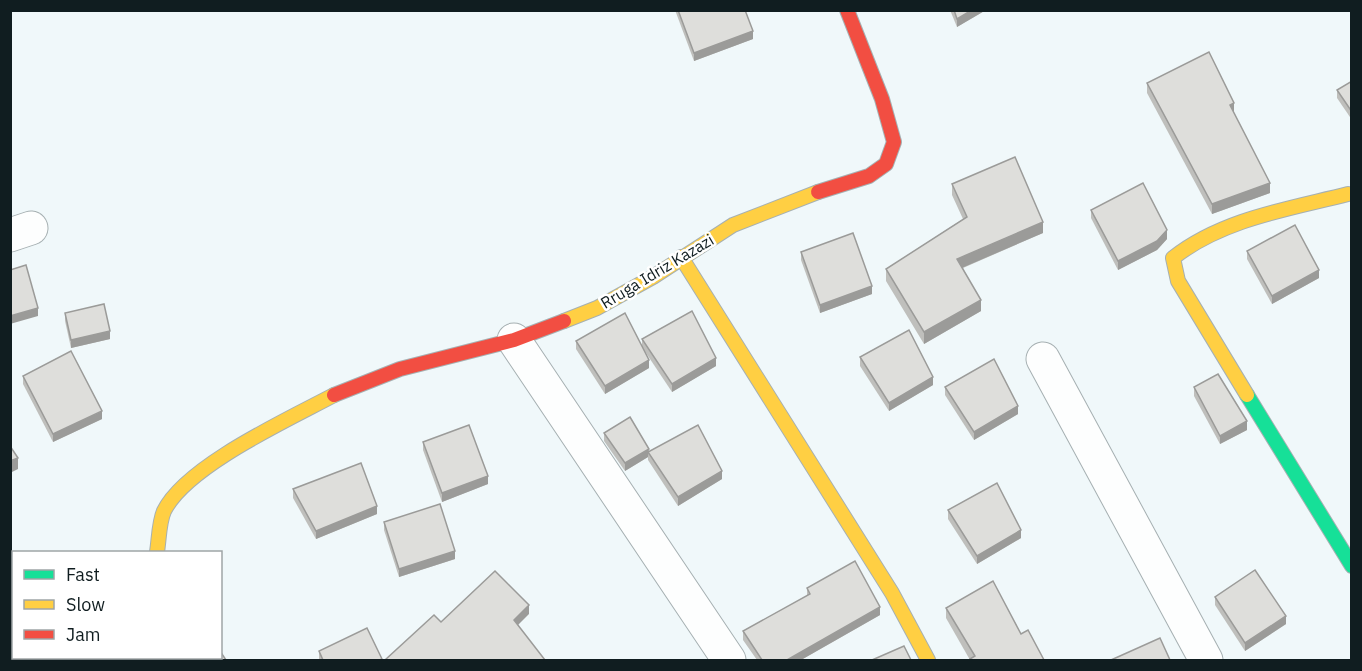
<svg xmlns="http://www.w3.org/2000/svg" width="1362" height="671" font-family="'IBM Plex Sans',sans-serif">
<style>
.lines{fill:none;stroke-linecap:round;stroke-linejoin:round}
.street-casing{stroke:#a6b0b2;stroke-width:35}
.fast-casing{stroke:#a6b0b2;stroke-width:16}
.slow-casing{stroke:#a6b0b2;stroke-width:16}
.jam-casing{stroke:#a6b0b2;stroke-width:16}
.street{stroke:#fdfefe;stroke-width:33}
.fast{stroke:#16e098;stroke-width:14}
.slow{stroke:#ffcf43;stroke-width:14}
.jam{stroke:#f24e42;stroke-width:14}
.wall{fill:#bfbfbc}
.shaded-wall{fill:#9b9b99}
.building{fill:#dededb;stroke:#9b9b99;stroke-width:1.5}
.labels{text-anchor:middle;stroke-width:5;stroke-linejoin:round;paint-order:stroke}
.street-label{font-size:16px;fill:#101d20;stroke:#fff}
</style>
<rect width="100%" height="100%" fill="#f0f8fa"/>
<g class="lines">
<defs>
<g id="street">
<path d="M 10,235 L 31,228"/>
<path d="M 514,340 L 729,660"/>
<path d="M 1043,359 L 1206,660"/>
<path d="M 23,660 L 29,658"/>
</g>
<path id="fast" d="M 1247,395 L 1352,566"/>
<g id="slow">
<path d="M 681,257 L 892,593 L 928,660"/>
<path d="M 564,321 L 597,308 L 653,277 L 733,225 L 818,192"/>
<path d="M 1247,395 L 1178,281 L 1173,258 C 1222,219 1289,209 1348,194"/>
<path d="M 157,552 C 159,540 159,522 164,511 C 186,466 289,419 334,395"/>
</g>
<g id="jam">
<path d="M 818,192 L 869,176 L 886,164 L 894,142 L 882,99 L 847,10"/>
<path d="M 334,395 L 400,369 L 514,340 L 564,321"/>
</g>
</defs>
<use href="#street" class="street-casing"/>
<use href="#fast" class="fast-casing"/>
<use href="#slow" class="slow-casing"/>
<use href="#jam" class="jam-casing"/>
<use href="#street" class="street"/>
<use href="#fast" class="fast"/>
<use href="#slow" class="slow"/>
<use href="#jam" class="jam"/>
</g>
<g class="wall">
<path d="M 675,10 L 745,10 L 753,39 L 694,61 Z"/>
<path d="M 950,10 L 986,10 L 957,27 Z"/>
<path d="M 1352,81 L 1352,120 L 1337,98 L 1337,90 Z"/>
<path d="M 1147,83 L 1234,113 L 1270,193 L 1212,214 L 1147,93 Z"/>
<path d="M 952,184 L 1043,233 L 963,268 L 981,311 L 924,344 L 886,281 L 886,269 L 963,219 L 952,195 Z"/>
<path d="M 1091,210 L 1167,239 L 1157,250 L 1118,270 L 1091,218 Z"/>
<path d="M 1247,251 L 1319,278 L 1272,304 L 1247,259 Z"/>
<path d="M 801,252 L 872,294 L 820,313 L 801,260 Z"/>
<path d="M 65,313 L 110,339 L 71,348 L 65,321 Z"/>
<path d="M 642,339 L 716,366 L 672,392 L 642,347 Z"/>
<path d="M 576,341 L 649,368 L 605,394 L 576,349 Z"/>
<path d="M 860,357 L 933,385 L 889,411 L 860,366 Z"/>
<path d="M 23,376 L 102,419 L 53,442 L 23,384 Z"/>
<path d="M 945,387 L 1018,414 L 974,440 L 945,395 Z"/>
<path d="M 1194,387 L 1247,430 L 1220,444 L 1194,396 Z"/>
<path d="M 604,433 L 649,452 L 722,479 L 678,506 L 648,460 L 648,457 L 625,471 L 604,441 Z"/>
<path d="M 423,442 L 488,484 L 442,502 L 423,450 Z"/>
<path d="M 293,489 L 377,514 L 316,539 L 293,498 Z"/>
<path d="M 948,510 L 1021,538 L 977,564 L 948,519 Z"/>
<path d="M 384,522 L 455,559 L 399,577 L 384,530 Z"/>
<path d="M 807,588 L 880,615 L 801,660 L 757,660 L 743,640 L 743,631 L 807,596 Z"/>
<path d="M 1215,597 L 1286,624 L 1245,651 L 1215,605 Z"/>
<path d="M 946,608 L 1021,634 L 1044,660 L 970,660 L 946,618 Z"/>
<path d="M 319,651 L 382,660 L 319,660 Z"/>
</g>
<g class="shaded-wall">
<path d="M 972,10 L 986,10 L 957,27 L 957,19 Z"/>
<path d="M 753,31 L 753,39 L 694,61 L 694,53 Z"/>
<path d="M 1234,103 L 1234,113 L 1230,105 Z"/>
<path d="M 1270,183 L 1270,193 L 1212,214 L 1212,204 Z"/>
<path d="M 1043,222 L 1043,233 L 957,270 L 957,259 Z"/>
<path d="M 1167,230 L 1167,239 L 1157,250 L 1118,270 L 1118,261 Z"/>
<path d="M 1319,270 L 1319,278 L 1272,304 L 1272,296 Z"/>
<path d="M 872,286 L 872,294 L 820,313 L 820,305 Z"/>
<path d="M 981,300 L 981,311 L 924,344 L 924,332 Z"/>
<path d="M 38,308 L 38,316 L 10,324 L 10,316 Z"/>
<path d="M 110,331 L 110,339 L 71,348 L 71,340 Z"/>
<path d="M 716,358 L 716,366 L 672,392 L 672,384 Z"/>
<path d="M 649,360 L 649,368 L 605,394 L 605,386 Z"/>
<path d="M 933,377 L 933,385 L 889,411 L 889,403 Z"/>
<path d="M 1018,406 L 1018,414 L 974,440 L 974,432 Z"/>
<path d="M 102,411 L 102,419 L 53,442 L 53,434 Z"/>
<path d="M 1247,421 L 1247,430 L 1220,444 L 1220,436 Z"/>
<path d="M 649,449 L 648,457 L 625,471 L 625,463 Z"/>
<path d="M 18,458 L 18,469 L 10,473 L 10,461 Z"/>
<path d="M 722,471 L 722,479 L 678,506 L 678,497 Z"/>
<path d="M 488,476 L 488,484 L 442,502 L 442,493 Z"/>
<path d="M 377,506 L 377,514 L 316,539 L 316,531 Z"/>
<path d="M 1021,530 L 1021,538 L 977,564 L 977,556 Z"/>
<path d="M 455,551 L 455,559 L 399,577 L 399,569 Z"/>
<path d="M 529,605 L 529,614 L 514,629 L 514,620 Z"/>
<path d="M 880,607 L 880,615 L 801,660 L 787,660 Z"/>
<path d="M 1286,616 L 1286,624 L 1245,651 L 1245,643 Z"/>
</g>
<g class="building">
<path d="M 678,10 L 745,10 L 753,31 L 694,53 Z"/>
<path d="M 954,10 L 972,10 L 957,19 Z"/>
<path d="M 1209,52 L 1234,103 L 1230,105 L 1270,183 L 1212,204 L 1147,83 Z"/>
<path d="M 1352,81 L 1352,112 L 1337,90 Z"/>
<path d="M 1015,157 L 1043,222 L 957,259 L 981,300 L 924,332 L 886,269 L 967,217 L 952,184 Z"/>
<path d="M 1143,183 L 1167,230 L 1157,241 L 1118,261 L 1091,210 Z"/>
<path d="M 1295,225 L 1319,270 L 1272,296 L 1247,251 Z"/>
<path d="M 853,233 L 872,286 L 820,305 L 801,252 Z"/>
<path d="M 26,265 L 38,308 L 10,316 L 10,270 Z"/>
<path d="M 104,304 L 110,331 L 71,340 L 65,313 Z"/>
<path d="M 692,311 L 716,358 L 672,384 L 642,339 Z"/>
<path d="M 625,313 L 649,360 L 605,386 L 576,341 Z"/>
<path d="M 909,330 L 933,377 L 889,403 L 860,357 Z"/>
<path d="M 71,351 L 102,411 L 53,434 L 23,376 Z"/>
<path d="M 994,359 L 1018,406 L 974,432 L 945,387 Z"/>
<path d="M 1218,374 L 1247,421 L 1220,436 L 1194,387 Z"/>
<path d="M 630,417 L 649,449 L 625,463 L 604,433 Z"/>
<path d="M 469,425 L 488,476 L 442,493 L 423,442 Z"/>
<path d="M 698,425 L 722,471 L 678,497 L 648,452 Z"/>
<path d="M 10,446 L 18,458 L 10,461 Z"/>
<path d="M 361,463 L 377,506 L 316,531 L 293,489 Z"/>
<path d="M 997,483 L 1021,530 L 977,556 L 948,510 Z"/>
<path d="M 440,504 L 455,551 L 399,569 L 384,522 Z"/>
<path d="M 855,561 L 880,607 L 787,660 L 762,660 L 743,631 L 810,594 L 807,588 Z"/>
<path d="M 1255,570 L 1286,616 L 1245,643 L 1215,597 Z"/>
<path d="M 495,571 L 529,605 L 514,620 L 545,660 L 385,660 L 434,615 L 441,622 Z"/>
<path d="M 993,581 L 1021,634 L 1028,630 L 1044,660 L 971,660 L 970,659 L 975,656 L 946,608 Z"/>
<path d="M 367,628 L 382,659 L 379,660 L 323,660 L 319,651 Z"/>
<path d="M 1160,638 L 1170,660 L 1111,660 Z"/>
<path d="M 904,646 L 911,660 L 872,660 Z"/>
<path d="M 220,651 L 226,660 L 135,660 L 134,657 L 220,657 Z"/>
</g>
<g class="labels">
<g class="street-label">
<text transform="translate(657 271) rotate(-31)" y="6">Rruga Idriz Kazazi</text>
</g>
</g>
<rect width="1362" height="671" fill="none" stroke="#101d20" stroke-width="24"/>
<rect x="12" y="551" width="210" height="108" fill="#ffffff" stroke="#9fa5a6" stroke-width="1.5"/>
<rect x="24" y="570" width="30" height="9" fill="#16e098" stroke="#9fa5a6" stroke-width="1.5"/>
<text x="66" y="581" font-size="18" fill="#101d20">Fast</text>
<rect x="24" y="600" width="30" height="9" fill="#ffcf43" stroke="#9fa5a6" stroke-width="1.5"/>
<text x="66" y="611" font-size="18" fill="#101d20">Slow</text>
<rect x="24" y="630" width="30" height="9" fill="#f24e42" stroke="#9fa5a6" stroke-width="1.5"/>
<text x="66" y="641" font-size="18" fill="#101d20">Jam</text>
</svg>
